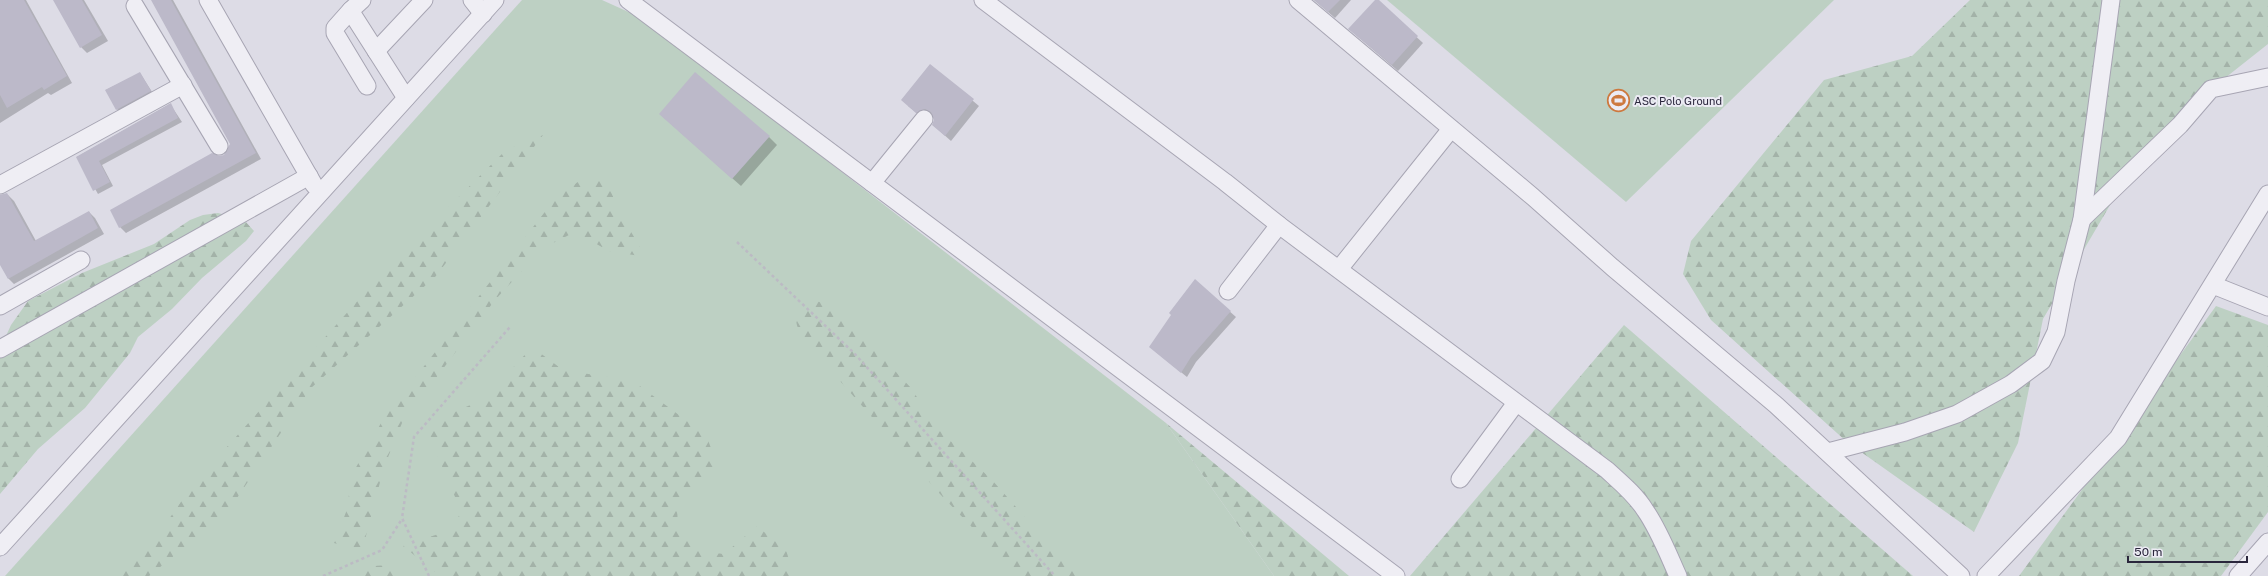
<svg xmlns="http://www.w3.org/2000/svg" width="2268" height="576" font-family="'Public Sans',sans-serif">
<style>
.green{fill:#bdd0c3}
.forest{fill:url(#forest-firs)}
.shadow{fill:#0003}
.building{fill:#bcb9c9}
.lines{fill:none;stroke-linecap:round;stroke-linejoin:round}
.minor-casing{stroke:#a7a5b3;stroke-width:19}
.path{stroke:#bcbac4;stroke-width:2.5;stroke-dasharray:3 3;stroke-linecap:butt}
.minor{stroke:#efeef4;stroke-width:17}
.labels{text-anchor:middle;stroke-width:4;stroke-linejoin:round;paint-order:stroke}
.poi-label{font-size:11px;fill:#2a263c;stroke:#ecebf4;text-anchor:start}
</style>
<defs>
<pattern id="forest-firs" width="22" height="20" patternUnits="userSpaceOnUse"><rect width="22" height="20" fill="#bdd0c3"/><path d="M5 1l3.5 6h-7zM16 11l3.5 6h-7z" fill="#a3b2a8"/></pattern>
</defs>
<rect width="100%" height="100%" fill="#dddce6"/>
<g class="green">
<path d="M 522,0 L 602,0 L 644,19 L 1166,423 L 1274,576 L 5,576 Z"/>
<path d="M 1387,0 L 1834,0 L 1626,202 Z"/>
</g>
<g class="forest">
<path d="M 1970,0 L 2268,0 L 2268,44 L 2177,116 L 2126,178 L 2043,319 L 2018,443 L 1974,532 L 1847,442 L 1711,320 L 1683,274 L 1691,241 L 1824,80 L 1912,56 Z"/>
<path d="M 543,135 L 436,276 L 311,388 L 227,513 L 149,576 L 121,576 L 162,529 L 192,486 L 387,268 L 506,150 Z"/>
<path d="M 606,177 L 618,210 L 646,257 L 609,251 L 575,232 L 543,248 L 495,300 L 402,423 L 384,467 L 362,551 L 334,543 L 348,507 L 350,478 L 385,416 L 555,199 L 579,181 Z"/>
<path d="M 218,213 L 244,220 L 254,231 L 246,241 L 202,278 L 172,309 L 138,337 L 130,353 L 85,408 L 38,449 L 0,494 L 0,349 L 11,325 L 28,301 L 82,273 L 154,244 L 190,220 L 203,215 Z"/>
<path d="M 812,301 L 821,302 L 854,327 L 911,388 L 937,428 L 992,480 L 1077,576 L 1019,576 L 940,494 L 802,338 C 793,317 793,315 812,301 Z"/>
<path d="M 2216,306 L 2268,325 L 2268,512 L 2221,576 L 2019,576 Z"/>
<path d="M 1624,325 L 1913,576 L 1410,576 Z"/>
<path d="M 532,347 L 563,370 L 633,381 L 706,435 L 719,469 L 677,508 L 678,526 L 706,552 L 724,554 L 757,526 L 786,550 L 794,576 L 440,576 L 403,546 L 453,529 L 461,511 L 430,438 L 434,421 L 484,399 Z"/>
<path d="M 1166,423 L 1349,576 L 1274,576 Z"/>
<path d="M 391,565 L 405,576 L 354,576 L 373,566 Z"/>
</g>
<g class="shadow">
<path d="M 0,0 L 26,0 L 72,83 L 51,95 L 48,93 L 0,123 Z"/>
<path d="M 54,0 L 84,0 L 108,41 L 87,53 L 81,47 Z"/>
<path d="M 152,0 L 173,0 L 261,159 L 126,233 L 120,227 L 219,157 L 224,156 L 231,144 Z"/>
<path d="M 1314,0 L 1351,0 L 1335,18 Z"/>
<path d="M 1376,0 L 1423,43 L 1398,71 L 1356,35 Z"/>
<path d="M 930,65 L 979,106 L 951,141 L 933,125 L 935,120 L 933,115 L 923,118 L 908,106 Z"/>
<path d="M 140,73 L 154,95 L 120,114 L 106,90 Z"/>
<path d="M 170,104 L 182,122 L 102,165 L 113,186 L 98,194 L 77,157 Z"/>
<path d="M 660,114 L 769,137 L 777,145 L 741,186 Z"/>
<path d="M 8,195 L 14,201 L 36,241 L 89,212 L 95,218 L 104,234 L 14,284 L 8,278 L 0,263 L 0,199 Z"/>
<path d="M 1195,281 L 1236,317 L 1196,362 L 1187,377 L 1156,352 Z"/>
</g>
<g class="building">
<path d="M 0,0 L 24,0 L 67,76 L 44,90 L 42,87 L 7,108 L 0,95 Z"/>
<path d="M 53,0 L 82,0 L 102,35 L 80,48 Z"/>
<path d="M 151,0 L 171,0 L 256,153 L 119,228 L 110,210 L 212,153 L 219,156 L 224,155 L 230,144 Z"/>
<path d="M 1314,0 L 1340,0 L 1328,12 Z"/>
<path d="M 1375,0 L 1379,0 L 1418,36 L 1392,65 L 1348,29 Z"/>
<path d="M 930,64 L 974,99 L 945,136 L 932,125 L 934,120 L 931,112 L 925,109 L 916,113 L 901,100 Z"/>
<path d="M 140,72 L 151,91 L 116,110 L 105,90 Z"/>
<path d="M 695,72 L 770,136 L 732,179 L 659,114 Z"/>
<path d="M 171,103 L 178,118 L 99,161 L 110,182 L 93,191 L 76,157 Z"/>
<path d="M 7,193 L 34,241 L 89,211 L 98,228 L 8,279 L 0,265 L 0,195 Z"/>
<path d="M 1195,279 L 1231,311 L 1191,357 L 1181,373 L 1149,347 L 1171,315 L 1169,313 Z"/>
</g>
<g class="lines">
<defs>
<g id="minor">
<path d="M 208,0 L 314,185"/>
<path d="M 362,0 L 351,10 L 353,15 L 406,98"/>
<path d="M 472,0 L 483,14"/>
<path d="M 628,0 L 1396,576"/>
<path d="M 983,0 L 1225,182 L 1279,225 L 1607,470 C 1620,482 1635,494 1645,510 C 1659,530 1668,554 1678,576"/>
<path d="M 1298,0 L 1533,197 L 1612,267 L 1776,405 L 1961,576"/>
<path d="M 135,6 L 219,146"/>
<path d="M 351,10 L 335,28 L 335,33 L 367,86"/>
<path d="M 376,51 L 424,0"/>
<path d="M 872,183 L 924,119"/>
<path d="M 0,185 L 183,85"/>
<path d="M 2082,219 L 2180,125 L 2211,89 L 2268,77"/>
<path d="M 1339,269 L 1451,129"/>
<path d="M 2213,285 L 2268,307"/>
<path d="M 1228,291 L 1279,225"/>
<path d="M 0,306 L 81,260"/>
<path d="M 0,349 L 309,176"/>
<path d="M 1828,452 L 1905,432 L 1957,414 L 2011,384 L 2042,361 L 2056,332 L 2066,281 L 2082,219 L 2111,0"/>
<path d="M 1460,479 L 1516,403"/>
<path d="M 0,547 L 495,0"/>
<path d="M 1986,576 L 2118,438 L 2268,194"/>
<path d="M 2238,576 L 2268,542"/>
</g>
</defs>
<use href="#minor" class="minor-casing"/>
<g class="path">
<path d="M 737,242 L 854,353 L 1055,576"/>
<path d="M 323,576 L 382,550 L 402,519"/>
<path d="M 429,576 L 402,518 L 414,437 L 510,327"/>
</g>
<use href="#minor" class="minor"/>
</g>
<defs>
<symbol id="stadium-ring" viewBox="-11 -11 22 22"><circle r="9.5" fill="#ecebf4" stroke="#cd793f" stroke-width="1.5"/><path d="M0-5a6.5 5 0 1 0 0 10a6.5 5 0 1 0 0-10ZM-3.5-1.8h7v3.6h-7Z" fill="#cd793f"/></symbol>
</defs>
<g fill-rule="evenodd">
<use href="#stadium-ring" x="1606" y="88" width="25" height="25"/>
</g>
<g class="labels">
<g class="poi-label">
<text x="1634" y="105">ASC Polo Ground</text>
</g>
</g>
<path d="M2128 556v6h119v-6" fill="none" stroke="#2a263c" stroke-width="2"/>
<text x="2134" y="556" font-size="12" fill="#2a263c" stroke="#ecebf4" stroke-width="3" paint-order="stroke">50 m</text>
</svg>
